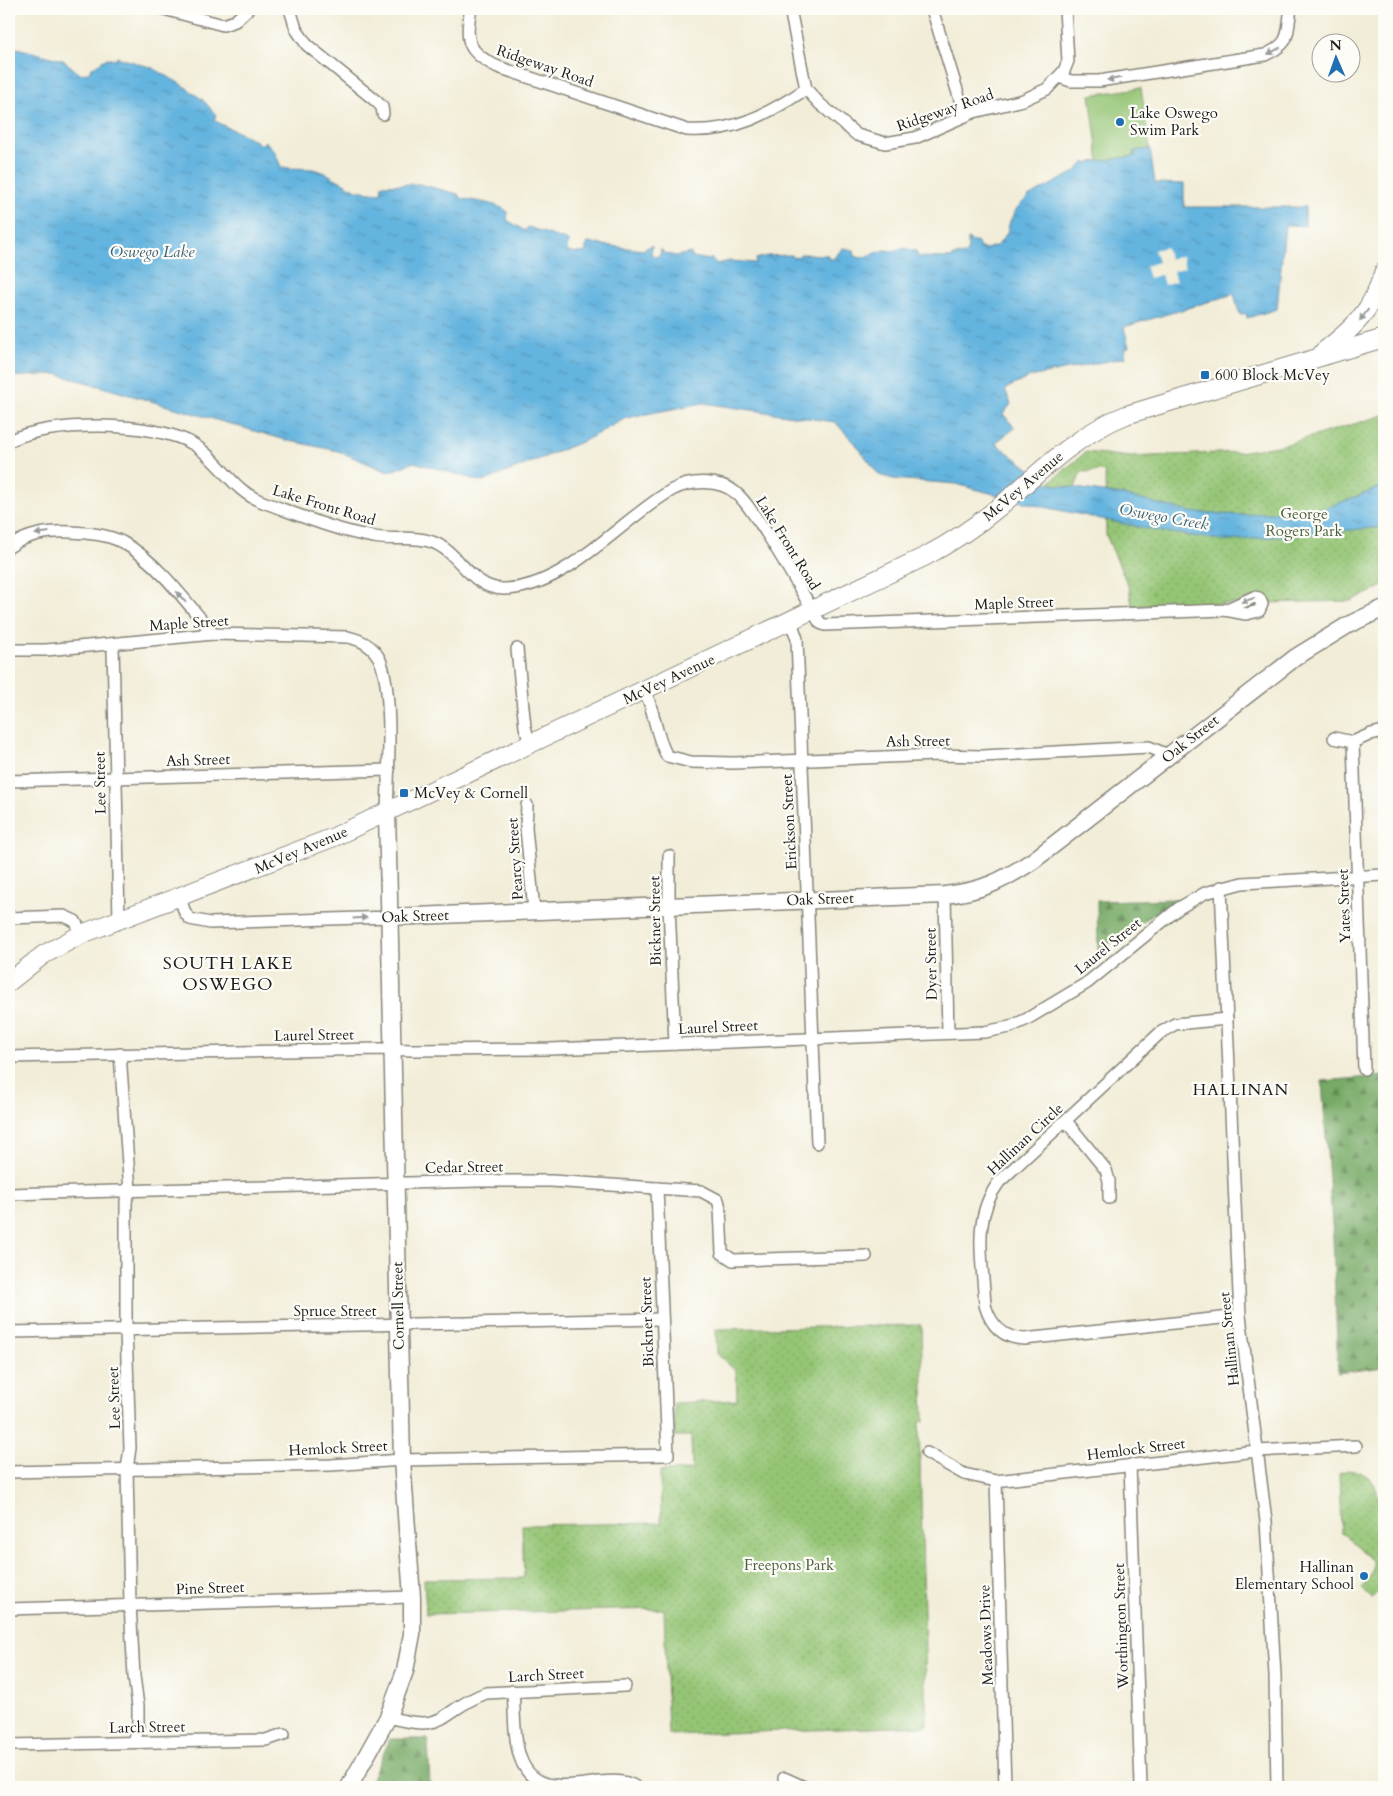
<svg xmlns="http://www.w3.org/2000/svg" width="1393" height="1796" font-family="Cardo,serif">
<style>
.grass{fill:url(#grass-dots);stroke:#587048}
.forest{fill:url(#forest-firs);stroke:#4a6341}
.garden{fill:#94c575;stroke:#587048}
.water{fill:url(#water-ripples);stroke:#40687e}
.pier{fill:#f2edd8}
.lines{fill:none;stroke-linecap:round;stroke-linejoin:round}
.street-casing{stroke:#87847a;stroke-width:14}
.secondary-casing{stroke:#87847a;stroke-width:19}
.primary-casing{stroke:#87847a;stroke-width:20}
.street{stroke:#fff;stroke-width:11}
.secondary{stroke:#fff;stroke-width:16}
.primary{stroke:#fff;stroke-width:18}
.oneway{fill:#999}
.poi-dot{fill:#1f6fb2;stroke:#fdfcf7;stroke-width:2}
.labels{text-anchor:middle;stroke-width:4.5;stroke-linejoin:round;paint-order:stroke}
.street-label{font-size:15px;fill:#1c1c1c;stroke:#fdfcf7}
.poi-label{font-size:15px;fill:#1c1c1c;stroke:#fdfcf7;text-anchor:start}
.park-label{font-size:15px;fill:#4c6040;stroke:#fdfcf7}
.water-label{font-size:16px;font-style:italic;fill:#3c6074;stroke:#fdfcf7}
.neighbourhood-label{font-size:16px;letter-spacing:1px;fill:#1c1c1c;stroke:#fdfcf7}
.quarter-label{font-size:18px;letter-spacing:1px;fill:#1c1c1c;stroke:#fdfcf7}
</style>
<defs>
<pattern id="grass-dots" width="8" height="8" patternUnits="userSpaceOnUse" patternTransform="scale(1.25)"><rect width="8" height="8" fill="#94c575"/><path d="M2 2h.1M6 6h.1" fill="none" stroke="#7fa965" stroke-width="1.8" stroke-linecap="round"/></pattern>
<pattern id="forest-firs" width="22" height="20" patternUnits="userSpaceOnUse" patternTransform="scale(1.25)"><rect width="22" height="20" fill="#7a6"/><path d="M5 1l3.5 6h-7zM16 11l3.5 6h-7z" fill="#618a53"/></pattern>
<pattern id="water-ripples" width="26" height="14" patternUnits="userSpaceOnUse" patternTransform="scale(1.25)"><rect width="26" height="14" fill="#64b4df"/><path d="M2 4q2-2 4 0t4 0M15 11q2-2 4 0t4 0" fill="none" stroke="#5292b4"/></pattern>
</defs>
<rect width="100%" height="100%" fill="#fdfcf7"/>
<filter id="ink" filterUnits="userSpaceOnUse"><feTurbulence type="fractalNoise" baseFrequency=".02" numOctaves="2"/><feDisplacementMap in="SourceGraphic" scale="10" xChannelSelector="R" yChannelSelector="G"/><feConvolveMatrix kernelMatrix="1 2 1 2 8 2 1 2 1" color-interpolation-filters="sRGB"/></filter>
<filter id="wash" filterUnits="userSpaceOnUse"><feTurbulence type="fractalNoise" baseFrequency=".0096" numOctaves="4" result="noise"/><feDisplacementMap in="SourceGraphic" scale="20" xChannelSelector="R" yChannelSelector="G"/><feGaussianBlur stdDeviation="1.12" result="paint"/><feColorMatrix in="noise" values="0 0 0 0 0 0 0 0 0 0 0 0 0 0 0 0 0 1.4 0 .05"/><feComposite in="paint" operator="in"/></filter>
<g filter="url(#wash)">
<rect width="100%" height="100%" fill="#f2edd8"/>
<g class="grass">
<path d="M 1384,415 L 1384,586 L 1351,601 L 1132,606 L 1129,588 L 1106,535 L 1105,471 L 1081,472 L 1071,499 L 1038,492 L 1086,452 L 1131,457 L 1239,452 L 1284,445 Z"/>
<path d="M 921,1325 L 924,1421 L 919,1422 L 927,1726 L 668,1735 L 664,1609 L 426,1614 L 424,1579 L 524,1578 L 522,1525 L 661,1523 L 660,1471 L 692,1470 L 691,1436 L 675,1436 L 674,1403 L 737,1400 L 736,1371 L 717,1354 L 716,1329 Z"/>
<path d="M 1348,1470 C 1382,1473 1380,1500 1377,1527 L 1384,1539 L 1384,1585 L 1372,1598 L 1362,1588 L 1373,1571 L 1373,1562 L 1350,1538 L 1341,1533 L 1339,1473 Z"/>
</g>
<g class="forest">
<path d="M 1177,899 L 1098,951 L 1097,901 Z"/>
<path d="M 1384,1076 L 1384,1367 L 1338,1373 L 1333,1237 L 1322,1081 Z"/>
<path d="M 390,1739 L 428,1739 L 430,1787 L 368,1787 Z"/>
</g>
<path class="garden" d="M 1141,88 L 1150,149 L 1135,151 L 1135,156 L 1099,162 L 1090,95 Z"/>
<path class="water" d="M 9,43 L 13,47 L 63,60 L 80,74 L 88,73 L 92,68 L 107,58 L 116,60 L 117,57 L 153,68 L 184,86 L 203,100 L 216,115 L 214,120 C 231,131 244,132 261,145 L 265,141 L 274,150 L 281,167 C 294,170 309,166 323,172 C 334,177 346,185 357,190 C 364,192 373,192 381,193 L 382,185 L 419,184 L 458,194 L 460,198 C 476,202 496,202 508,212 L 507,220 L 525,231 L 528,227 L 568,241 L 567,252 L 585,253 L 587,243 L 643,250 L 652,245 L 651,254 L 656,257 L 660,255 L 661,249 L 664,253 L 676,256 L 691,253 L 691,257 L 711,260 L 711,258 L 717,264 L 730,261 L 756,263 L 756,259 L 767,256 L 792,255 L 793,258 L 800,256 L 800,254 L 828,255 L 828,259 L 833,259 L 843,248 L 854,250 L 855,256 L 861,258 L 885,250 L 893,251 L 903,248 L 916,251 L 918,257 L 953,258 L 953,256 L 965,255 L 968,249 L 968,239 L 972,242 L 977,242 L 980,248 L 986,249 L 998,245 L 1007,233 L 1010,221 L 1017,208 L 1028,197 L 1075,172 L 1084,163 L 1135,156 L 1135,151 L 1150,149 L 1155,183 L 1184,184 L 1184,207 L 1305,207 L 1305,226 L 1285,225 L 1277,309 L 1247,318 L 1246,313 L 1240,315 L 1234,294 L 1124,327 L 1129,347 L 1124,349 L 1126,357 L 1030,377 L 1005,389 L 1011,404 L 1003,414 L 1015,428 L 995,443 L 1050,484 L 1122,495 L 1190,512 L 1239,515 L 1323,509 L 1384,486 L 1384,527 L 1228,541 L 1163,532 L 1035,505 L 956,484 L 893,479 L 879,475 L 855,443 L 835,422 L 703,403 L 626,418 L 586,440 L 483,482 L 414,462 L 388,472 L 338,451 L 282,439 L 57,374 L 9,377 Z"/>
<path class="pier" d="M 1166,247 L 1170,259 L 1182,256 L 1185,268 L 1173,271 L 1176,281 L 1164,285 L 1161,275 L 1149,278 L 1145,266 L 1158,262 L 1154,250 Z"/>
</g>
<g filter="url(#ink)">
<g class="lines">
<defs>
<g id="street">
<path d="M 164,9 L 223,25 L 235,21 L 248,9"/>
<path d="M 290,9 L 296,29 L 307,45 L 376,101 L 382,107 L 383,114"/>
<path d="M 471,9 C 464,41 468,53 498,67 L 687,130 C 734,133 768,114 806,89"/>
<path d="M 790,9 L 806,89"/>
<path d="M 932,9 L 965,116"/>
<path d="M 1059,77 L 1071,81 L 1099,81 L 1265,55 C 1292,42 1286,36 1291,9"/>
<path d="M 806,89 L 820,104 L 857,135 L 885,143 L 915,138 L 974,112 L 1023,100 L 1047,89 L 1064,71 L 1068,61 L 1065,9"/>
<path d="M 9,441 C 49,420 154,421 193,444 C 220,460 233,492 263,502 C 299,515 336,531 374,537 C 393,541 414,535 432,542 C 459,551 471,589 503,589 C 565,589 621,519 672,490 C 690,480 720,479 736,493 C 746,501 752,513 760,523 C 782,555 800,590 820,623 L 825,625 L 1225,610 L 1246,614 L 1259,611 L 1262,604 L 1259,598 L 1254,597 L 1225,610"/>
<path d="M 9,547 C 28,534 47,531 70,532 C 88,533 106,534 122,542 C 157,561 188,604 213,634"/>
<path d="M 791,621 L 797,639 L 817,1143"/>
<path d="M 113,645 L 119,920"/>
<path d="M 517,649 L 525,727 L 530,744"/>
<path d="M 9,650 L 46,650 L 213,634 L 348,637 C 361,640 372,645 379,658 C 394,688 388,775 387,812"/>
<path d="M 645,691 C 655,712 655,735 667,756 L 691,762 L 734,763 L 936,755 L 983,756 L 1149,747 L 1168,755"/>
<path d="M 1334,738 L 1353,742 L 1371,734 L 1384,731"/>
<path d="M 1353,742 L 1364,1069"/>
<path d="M 9,781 L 389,770"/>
<path d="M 527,805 L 526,828 L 534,911"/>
<path d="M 669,856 L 669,906 L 675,1044"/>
<path d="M 1221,887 L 1240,1316 L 1266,1521 L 1275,1675 L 1277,1787"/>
<path d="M 945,895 L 948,1033"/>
<path d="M 180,898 L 185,913 L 190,919 L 210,923 L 390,917"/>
<path d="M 9,918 L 64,916 L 75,921 L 82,934"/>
<path d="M 1227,1019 L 1175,1024 L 1160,1033 L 999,1182 C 971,1219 983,1262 985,1305 C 991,1326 1003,1338 1024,1339 L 1240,1316"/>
<path d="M 120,1054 L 130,1191 L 126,1201 L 126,1330 L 130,1448 L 127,1469 L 130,1604 L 134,1676 L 138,1706 L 138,1726 L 133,1742"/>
<path d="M 9,1057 L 380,1049 L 412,1050 L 550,1049 L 984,1032 L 1010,1027 L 1027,1019 L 1087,983 L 1179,908 L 1205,893 L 1242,883 L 1384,875"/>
<path d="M 1066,1121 L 1106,1170 L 1109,1181 L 1109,1198"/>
<path d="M 9,1194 L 479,1181 L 551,1181 L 701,1191 L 718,1200 L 720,1208 L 722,1253 L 733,1260 L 866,1256"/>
<path d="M 9,1332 L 661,1319"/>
<path d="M 927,1453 L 964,1474 L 996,1481 L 1256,1451 L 1356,1446"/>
<path d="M 1130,1465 L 1141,1787"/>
<path d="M 9,1472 L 331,1465 L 402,1460 L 668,1455 L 657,1188"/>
<path d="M 996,1481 L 1005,1787"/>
<path d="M 9,1609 L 412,1597"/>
<path d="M 513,1691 C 516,1723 509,1779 552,1785 C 567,1787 584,1784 599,1782 C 612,1781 624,1780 636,1787"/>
<path d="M 388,1717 C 449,1734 438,1711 486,1693 L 625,1686"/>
<path d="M 9,1745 L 266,1740 L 284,1734"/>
<path d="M 784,1778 L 804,1787"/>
</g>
<g id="secondary">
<path d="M 390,917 L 945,895 C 983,891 1002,881 1034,860 L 1296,657 L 1348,625 L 1384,608"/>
<path d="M 349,1787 L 388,1717 L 405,1671 L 412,1634 L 412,1597 L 402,1460 L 387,812"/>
</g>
<g id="primary">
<path d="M 1323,352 C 1355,327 1372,311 1384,271"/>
<path d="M 9,982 L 43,955 L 82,934 L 334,837 L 926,556 C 952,542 976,526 999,507 C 1039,473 1077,434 1126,415 L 1384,338"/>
</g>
</defs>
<use href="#street" class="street-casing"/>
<use href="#secondary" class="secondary-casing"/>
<use href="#primary" class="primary-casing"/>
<use href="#street" class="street"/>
<use href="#secondary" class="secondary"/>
<use href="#primary" class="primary"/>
</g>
<defs><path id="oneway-solid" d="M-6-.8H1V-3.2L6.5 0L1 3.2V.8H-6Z" transform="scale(1.25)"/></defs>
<g class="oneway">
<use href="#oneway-solid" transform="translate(1274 51) rotate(152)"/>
<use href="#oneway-solid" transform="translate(1114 79) rotate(171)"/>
<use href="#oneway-solid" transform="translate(1364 315) rotate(127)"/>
<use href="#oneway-solid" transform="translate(42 533) rotate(172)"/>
<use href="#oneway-solid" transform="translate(181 597) rotate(-131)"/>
<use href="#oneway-solid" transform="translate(1248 600) rotate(162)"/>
<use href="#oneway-solid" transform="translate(360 918) rotate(-3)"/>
</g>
</g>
<g class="poi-dot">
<circle cx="1120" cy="122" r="5"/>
<rect x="1200" y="370" width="10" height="10" rx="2.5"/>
<rect x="399" y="788" width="10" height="10" rx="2.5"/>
<circle cx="1364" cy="1576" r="5"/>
</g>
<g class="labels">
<g class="street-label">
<text transform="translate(545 66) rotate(19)" y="5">Ridgeway Road</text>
<text transform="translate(945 110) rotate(-19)" y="5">Ridgeway Road</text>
<text transform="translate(1023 486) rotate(-40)" y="5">McVey Avenue</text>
<text transform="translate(324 505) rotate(17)" y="5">Lake Front Road</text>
<text transform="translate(788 543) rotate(58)" y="5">Lake Front Road</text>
<text transform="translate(1014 603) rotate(-2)" y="5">Maple Street</text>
<text transform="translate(189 623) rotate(-4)" y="5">Maple Street</text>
<text transform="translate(669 679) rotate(-25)" y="5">McVey Avenue</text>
<text transform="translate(1190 739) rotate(-38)" y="5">Oak Street</text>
<text transform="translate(918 741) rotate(-1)" y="5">Ash Street</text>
<text transform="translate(198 760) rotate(-2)" y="5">Ash Street</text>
<text transform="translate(100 783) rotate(-91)" y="5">Lee Street</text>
<text transform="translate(789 822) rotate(-93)" y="5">Erickson Street</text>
<text transform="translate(301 850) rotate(-23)" y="5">McVey Avenue</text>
<text transform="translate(515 859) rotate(-94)" y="5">Pearcy Street</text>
<text transform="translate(820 899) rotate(-2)" y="5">Oak Street</text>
<text transform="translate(1344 906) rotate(-92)" y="5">Yates Street</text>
<text transform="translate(415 916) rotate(-2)" y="5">Oak Street</text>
<text transform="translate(655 921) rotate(-91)" y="5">Bickner Street</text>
<text transform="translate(1108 946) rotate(-39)" y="5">Laurel Street</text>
<text transform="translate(931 964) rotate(-91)" y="5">Dyer Street</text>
<text transform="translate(718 1027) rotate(-3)" y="5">Laurel Street</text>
<text transform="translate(314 1035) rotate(-1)" y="5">Laurel Street</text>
<text transform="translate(1025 1139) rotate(-43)" y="5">Hallinan Circle</text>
<text transform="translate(464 1167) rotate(-1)" y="5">Cedar Street</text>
<text transform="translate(398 1306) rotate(-91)" y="5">Cornell Street</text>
<text x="335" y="1316">Spruce Street</text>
<text transform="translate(647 1322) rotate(-92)" y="5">Bickner Street</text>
<text transform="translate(1229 1339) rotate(-96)" y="5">Hallinan Street</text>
<text transform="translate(114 1398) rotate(-92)" y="5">Lee Street</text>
<text transform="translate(338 1448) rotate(-3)" y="5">Hemlock Street</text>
<text transform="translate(1136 1449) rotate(-7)" y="5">Hemlock Street</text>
<text transform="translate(210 1588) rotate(-2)" y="5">Pine Street</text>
<text transform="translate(1121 1626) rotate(-92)" y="5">Worthington Street</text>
<text transform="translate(986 1635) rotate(-92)" y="5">Meadows Drive</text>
<text transform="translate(546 1675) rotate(-3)" y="5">Larch Street</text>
<text transform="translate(147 1727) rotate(-1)" y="5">Larch Street</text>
</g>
<g class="poi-label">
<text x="1130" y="118">Lake Oswego<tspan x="1130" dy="17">Swim Park</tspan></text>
<text x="1215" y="380">600 Block McVey</text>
<text x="414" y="798">McVey &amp; Cornell</text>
<text x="1354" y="1572" text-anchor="end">Hallinan<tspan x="1354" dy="17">Elementary School</tspan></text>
</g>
<g class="park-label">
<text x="1304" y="519">George<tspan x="1304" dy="17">Rogers Park</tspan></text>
<text x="789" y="1570">Freepons Park</text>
</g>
<g class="water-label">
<text x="152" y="257">Oswego Lake</text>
<text transform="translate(1164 516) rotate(10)" y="6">Oswego Creek</text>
</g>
<g class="neighbourhood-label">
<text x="1241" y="1095">HALLINAN</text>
</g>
<g class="quarter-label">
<text x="228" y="969">SOUTH LAKE<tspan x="228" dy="21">OSWEGO</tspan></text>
</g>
</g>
<rect width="1393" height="1796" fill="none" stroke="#fdfcf7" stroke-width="30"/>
<g transform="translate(1336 58) rotate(358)"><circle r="24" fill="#fdfcf7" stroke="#a3a29f"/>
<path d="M0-4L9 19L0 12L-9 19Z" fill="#1f6fb2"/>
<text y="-8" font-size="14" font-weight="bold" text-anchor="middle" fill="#1c1c1c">N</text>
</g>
</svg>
